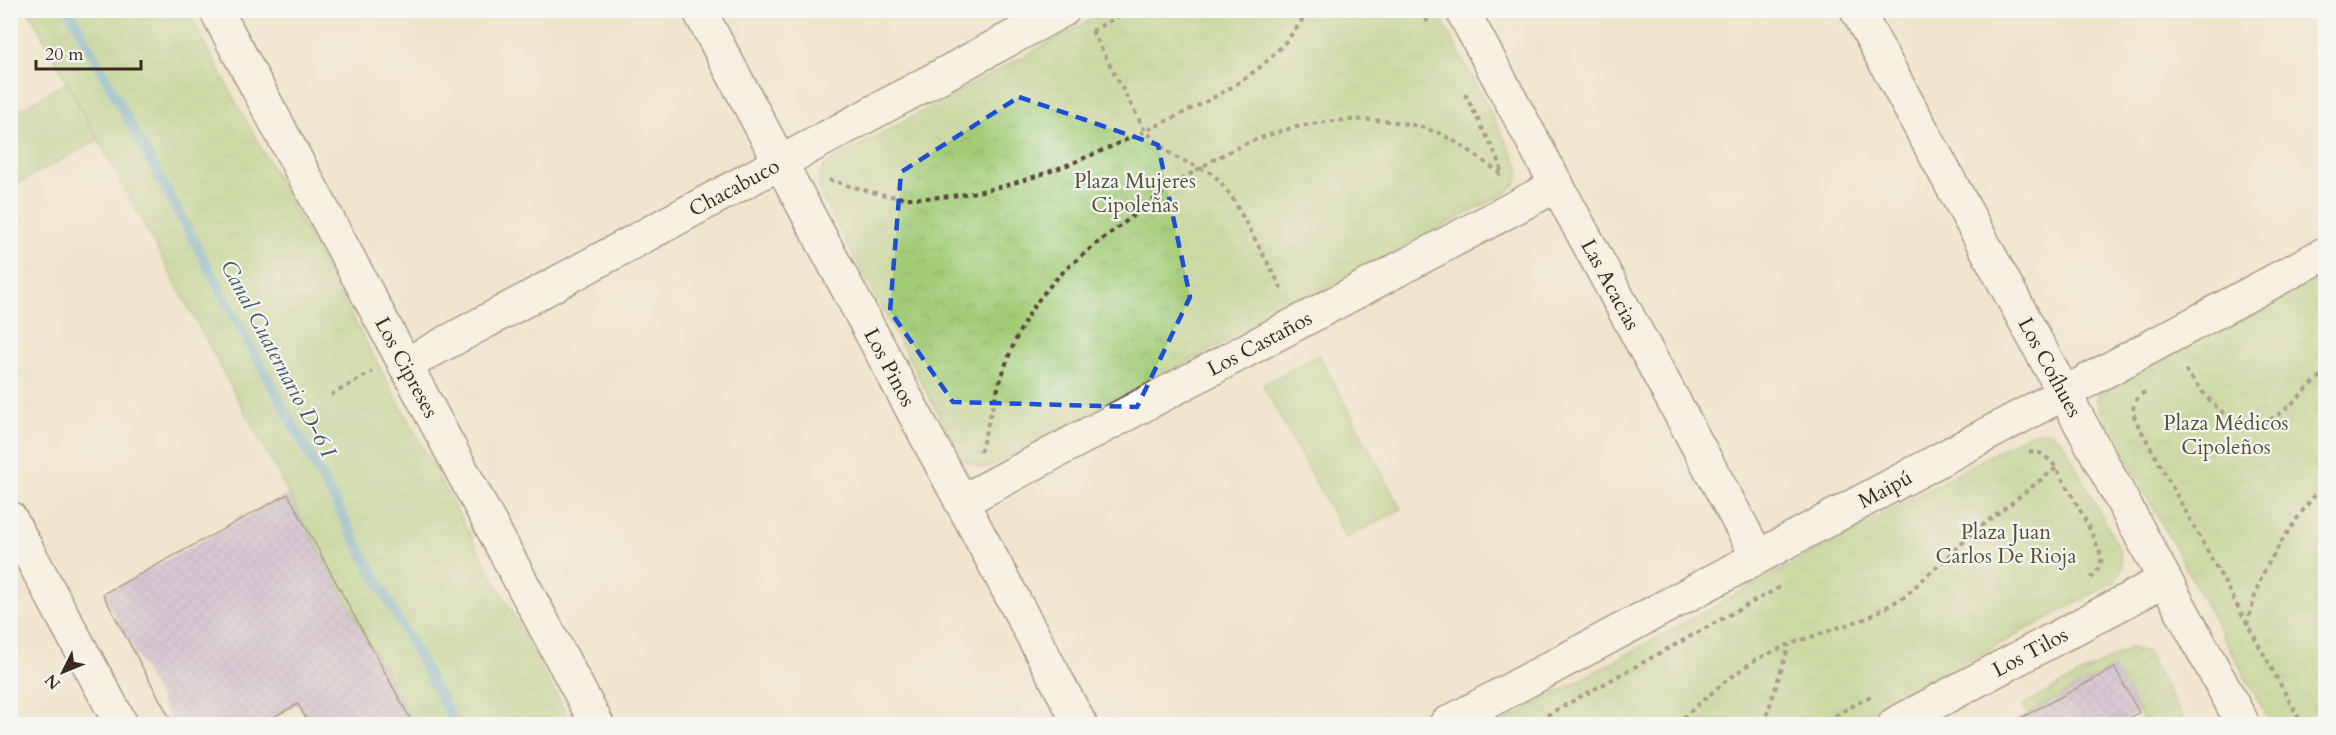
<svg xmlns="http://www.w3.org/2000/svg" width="2336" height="735" font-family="Cardo,serif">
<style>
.grass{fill:#a3cc77;stroke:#6f7b4a;stroke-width:1.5}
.park{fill:url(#park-crowns);stroke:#6f7b4a;stroke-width:1.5}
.garden{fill:url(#garden-furrows);stroke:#6f7b4a;stroke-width:1.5}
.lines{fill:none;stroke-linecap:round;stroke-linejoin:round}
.stream{stroke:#55a2ce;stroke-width:10}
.building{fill:url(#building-cross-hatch)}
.minor-casing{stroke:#564638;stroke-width:36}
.path{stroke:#564638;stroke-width:4;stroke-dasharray:4.5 4.5;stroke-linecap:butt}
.minor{stroke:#fff;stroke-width:33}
.marked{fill:none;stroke:#1d4ed8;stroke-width:4.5;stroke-dasharray:12 8;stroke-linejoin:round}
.labels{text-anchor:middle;stroke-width:4.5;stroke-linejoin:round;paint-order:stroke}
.park-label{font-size:21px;fill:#555234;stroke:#f6f6f2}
.street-label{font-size:21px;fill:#3b2a1e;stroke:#f6f6f2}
.water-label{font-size:22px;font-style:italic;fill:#455a64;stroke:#f6f6f2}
</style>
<defs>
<pattern id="park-crowns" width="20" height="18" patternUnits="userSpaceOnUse" patternTransform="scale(1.5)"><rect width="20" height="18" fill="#a3cc77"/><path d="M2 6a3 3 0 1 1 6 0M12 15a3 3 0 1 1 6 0" fill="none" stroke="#8daf66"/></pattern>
<pattern id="garden-furrows" width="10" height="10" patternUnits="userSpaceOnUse" patternTransform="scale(1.5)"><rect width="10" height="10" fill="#a3cc77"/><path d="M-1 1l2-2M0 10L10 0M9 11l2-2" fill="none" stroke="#8daf66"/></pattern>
<pattern id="building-cross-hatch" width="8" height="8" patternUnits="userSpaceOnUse" patternTransform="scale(1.5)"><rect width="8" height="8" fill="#b6a5d9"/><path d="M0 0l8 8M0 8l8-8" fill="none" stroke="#9587af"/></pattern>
</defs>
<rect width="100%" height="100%" fill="#f6f6f2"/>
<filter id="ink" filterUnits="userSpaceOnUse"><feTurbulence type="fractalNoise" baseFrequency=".0167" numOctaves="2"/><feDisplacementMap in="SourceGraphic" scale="12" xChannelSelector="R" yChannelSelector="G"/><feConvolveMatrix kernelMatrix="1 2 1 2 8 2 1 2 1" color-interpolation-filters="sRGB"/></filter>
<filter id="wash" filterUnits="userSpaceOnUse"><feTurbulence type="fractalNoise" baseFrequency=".008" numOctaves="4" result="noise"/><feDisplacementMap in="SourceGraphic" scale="24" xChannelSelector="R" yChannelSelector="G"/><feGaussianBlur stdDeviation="1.35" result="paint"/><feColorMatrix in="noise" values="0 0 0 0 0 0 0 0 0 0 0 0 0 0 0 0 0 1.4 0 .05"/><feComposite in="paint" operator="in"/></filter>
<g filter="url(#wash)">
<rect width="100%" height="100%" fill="#f0e6ce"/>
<g class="grass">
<path d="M 67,82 L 98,140 L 11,187 L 11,115 Z"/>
<path d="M 1319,355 L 1401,509 L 1346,538 L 1263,385 Z"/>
</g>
<g class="park">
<path d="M 1109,10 L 1437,11 L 1516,161 L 1519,167 L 1517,182 L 1506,193 L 993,465 C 979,471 969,466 960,454 L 822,197 C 817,183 817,173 829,162 Z"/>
<path d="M 29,11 L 187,11 L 572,724 L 413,724 Z"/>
<path d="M 2325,268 L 2325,724 L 2271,724 L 2100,410 L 2097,399 L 2099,393 Z"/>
<path d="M 2044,431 L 2052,433 L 2064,444 L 2119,549 L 2123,565 L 2116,581 L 1852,724 L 1500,724 L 2027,435 Z"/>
</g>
<path class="garden" d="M 2130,648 L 2147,652 L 2186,724 L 2146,724 L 2114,668 L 2027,714 L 2023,705 Z"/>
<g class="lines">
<path class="stream" d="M 69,10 L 455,724"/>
</g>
<g id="blocks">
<g class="building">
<path d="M 288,494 L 413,724 L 309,724 L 298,704 L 260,724 L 173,724 L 103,594 Z"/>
<path d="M 2115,668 L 2139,713 L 2117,724 L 2009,724 Z"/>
</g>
</g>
</g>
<g filter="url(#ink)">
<use href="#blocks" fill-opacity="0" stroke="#564638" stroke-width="1.5"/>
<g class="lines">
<defs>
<g id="minor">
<path id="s1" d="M 216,10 L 597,724"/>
<path id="s2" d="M 699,10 L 1080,724"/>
<path id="s3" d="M 1462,10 L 1758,557"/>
<path id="s4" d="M 1857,10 L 2243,724"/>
<path id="s5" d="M 405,365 L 1063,10"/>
<path id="s6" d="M 961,502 L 1557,185"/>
<path d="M 10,518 L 121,724"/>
<path id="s7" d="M 1446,724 L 2326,253"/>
<path id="s8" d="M 1895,724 L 2165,580"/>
</g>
</defs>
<use href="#minor" class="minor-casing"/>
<g class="path">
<path d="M 1422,10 L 1428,23"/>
<path d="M 1092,31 L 1129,10"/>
<path d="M 1092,31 L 1145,131 L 1173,156 L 1211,173 L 1219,180 L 1233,199 L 1283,291"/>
<path d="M 1465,94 L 1501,165 L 1500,176"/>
<path d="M 829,180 C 855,187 882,197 909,198 C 995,200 1079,162 1156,126 C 1189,110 1225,94 1255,71 C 1276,55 1294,33 1309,10"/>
<path d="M 2185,370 C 2206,395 2235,442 2273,418 C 2293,406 2308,386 2326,372"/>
<path d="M 2145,392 C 2134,399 2131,406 2135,419 L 2302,724"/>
<path d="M 331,395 L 372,372"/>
<path d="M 980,452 C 994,404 1005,350 1033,308 C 1057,271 1094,246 1129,219 C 1197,165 1258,125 1347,120 C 1378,119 1407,121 1436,132 C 1460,142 1480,159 1501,174"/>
<path d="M 2029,452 L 2040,453 L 2052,462 C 2062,475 2100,544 2101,558 C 2102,566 2097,572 2091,578"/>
<path d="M 2247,625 C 2252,607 2256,589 2264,572 C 2281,539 2304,509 2326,479"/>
<path d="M 1531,724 L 1780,587"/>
<path d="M 1676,724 L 1723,683 L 1755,660 L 1790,644 L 1867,618 L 1904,597 L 1974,532 L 2056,468"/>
<path d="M 1764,724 L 1789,645"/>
<path d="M 1819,724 L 1873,695"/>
</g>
<use href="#minor" class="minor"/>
</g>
</g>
<path d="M0 0H2336V735H0ZM 1019,97 L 1158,145 L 1190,297 L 1137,407 L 953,402 L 890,311 L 901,172 Z" fill="#f0e6ce" fill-opacity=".55" fill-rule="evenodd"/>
<path class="marked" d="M 1019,97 L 1158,145 L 1190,297 L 1137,407 L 953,402 L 890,311 L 901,172 Z"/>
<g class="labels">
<g class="park-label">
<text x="1135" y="188">Plaza Mujeres<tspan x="1135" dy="24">Cipoleñas</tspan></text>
<text x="2226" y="430">Plaza Médicos<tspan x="2226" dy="24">Cipoleños</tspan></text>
<text x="2006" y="539">Plaza Juan<tspan x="2006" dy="24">Carlos De Rioja</tspan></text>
</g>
<g class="street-label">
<text dy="7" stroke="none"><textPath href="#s5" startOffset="374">Chacabuco</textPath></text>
<text dy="7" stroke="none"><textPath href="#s3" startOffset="312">Las Acacias</textPath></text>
<text dy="7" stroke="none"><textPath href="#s6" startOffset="338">Los Castaños</textPath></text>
<text dy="7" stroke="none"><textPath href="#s2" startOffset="405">Los Pinos</textPath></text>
<text dy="7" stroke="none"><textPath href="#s4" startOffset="406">Los Coíhues</textPath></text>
<text dy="7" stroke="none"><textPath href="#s1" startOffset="405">Los Cipreses</textPath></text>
<text dy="7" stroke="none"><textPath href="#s7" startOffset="498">Maipú</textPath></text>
<text dy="7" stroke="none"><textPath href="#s8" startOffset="153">Los Tilos</textPath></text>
</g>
<g class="water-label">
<text transform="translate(279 358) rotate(62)" y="8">Canal Cuaternario D-6 I</text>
</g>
</g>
<rect width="2336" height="735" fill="none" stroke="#f6f6f2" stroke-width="36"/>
<g transform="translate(63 672) rotate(227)" stroke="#f6f6f2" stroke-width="4.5" paint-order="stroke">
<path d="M0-4.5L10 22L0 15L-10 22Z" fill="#3b2a1e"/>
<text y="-9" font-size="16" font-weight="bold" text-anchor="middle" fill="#3b2a1e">N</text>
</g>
<path d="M36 60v9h105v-9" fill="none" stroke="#3b2a1e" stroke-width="3"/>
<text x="45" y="60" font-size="18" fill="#3b2a1e" stroke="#f6f6f2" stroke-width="4.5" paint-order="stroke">20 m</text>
</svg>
